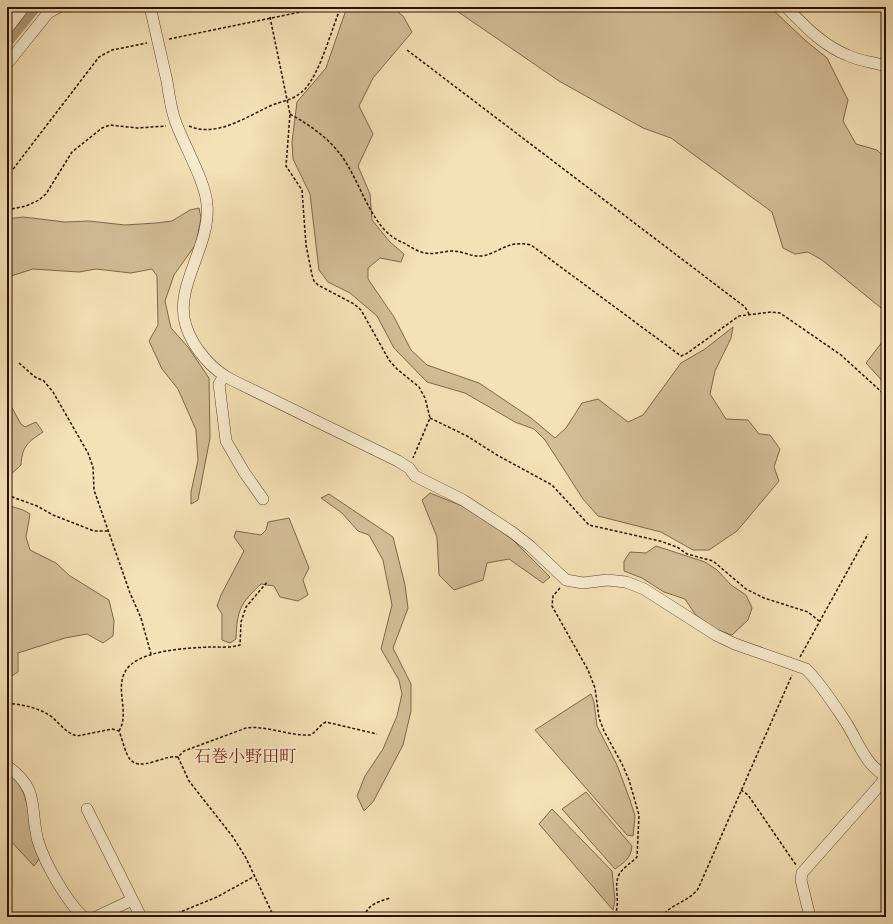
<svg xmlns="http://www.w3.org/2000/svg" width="893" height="924" font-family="'EB Garamond','Noto Serif JP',serif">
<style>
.green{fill:#d2bd96;stroke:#7e664b}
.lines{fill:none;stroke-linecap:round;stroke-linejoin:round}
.canal{stroke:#af9a77;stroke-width:10}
.minor-casing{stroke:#5c442d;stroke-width:12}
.path{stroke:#2a0f00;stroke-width:1.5;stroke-dasharray:3 2;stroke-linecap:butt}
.minor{stroke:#f8eccf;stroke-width:11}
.labels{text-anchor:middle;stroke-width:3;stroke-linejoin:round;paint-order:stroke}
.quarter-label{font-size:17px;fill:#7a1f14;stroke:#f8eccf}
</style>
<rect width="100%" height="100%" fill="#f4e1b5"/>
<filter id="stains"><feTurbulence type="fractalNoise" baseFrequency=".005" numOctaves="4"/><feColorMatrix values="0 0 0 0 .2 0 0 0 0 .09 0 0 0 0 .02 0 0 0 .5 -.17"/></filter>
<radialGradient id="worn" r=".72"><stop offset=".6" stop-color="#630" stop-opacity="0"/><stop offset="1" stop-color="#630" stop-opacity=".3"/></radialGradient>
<g class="green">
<path d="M 347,7 L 392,7 L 403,16 L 412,32 L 373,78 L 359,106 L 373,134 L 358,166 L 370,194 L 372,220 L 390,242 L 404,254 L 401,262 L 380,258 L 368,268 L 368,279 L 394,317 L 411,350 L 427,365 L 479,383 L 531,418 L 555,438 L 566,428 L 582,403 L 598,399 L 628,422 L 643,415 L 681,363 L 705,349 L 733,327 L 731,338 L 715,371 L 710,394 L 726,419 L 748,420 L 759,434 L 770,435 L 780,449 L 774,467 L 779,481 L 737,531 L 709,550 L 693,550 L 661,532 L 598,516 L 583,499 L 545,440 L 534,429 L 515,422 L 465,393 L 427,382 L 394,348 L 377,316 L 350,293 L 328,282 L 319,270 L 310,194 L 293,159 L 292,142 L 297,102 L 326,68 Z"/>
<path d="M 451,7 L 768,7 L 773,10 L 806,41 L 827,58 L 848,100 L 843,121 L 856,144 L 877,150 L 886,159 L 886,312 L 822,260 L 808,252 L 795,254 L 783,248 L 772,212 L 671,138 L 643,128 L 559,81 Z"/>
<path d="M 199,208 L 201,218 L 196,244 L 174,275 L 165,301 L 171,328 L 188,347 L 209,378 L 210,438 L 198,500 L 191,504 L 191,492 L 198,460 L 196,430 L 178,389 L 162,369 L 149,341 L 158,325 L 157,276 L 152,269 L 131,273 L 96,269 L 79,272 L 33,269 L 11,276 L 7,275 L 7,219 L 23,217 L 65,222 L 89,221 L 125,225 L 156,223 L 172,221 L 190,210 Z"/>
<path d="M 886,337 L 886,385 L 866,363 Z"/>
<path d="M 7,399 L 21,424 L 25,427 L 36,422 L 43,432 C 28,442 22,446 21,465 L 7,478 Z"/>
<path d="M 430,493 L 472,510 L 513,540 L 550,577 L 543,583 L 509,559 L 487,563 L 483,580 L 454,590 L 439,575 L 437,537 L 422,500 Z"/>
<path d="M 329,494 L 393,537 L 405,585 L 408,608 L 393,648 L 411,684 L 411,711 L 403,745 L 373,802 L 364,811 L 357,796 L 365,776 L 383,749 L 397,716 L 402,694 L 399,680 L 381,649 L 392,605 L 383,560 L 369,535 L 358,531 L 342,513 L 321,498 Z"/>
<path d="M 7,505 L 23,510 L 30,514 L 26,537 L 30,550 L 56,563 L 70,576 L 109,600 L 114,621 L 113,636 L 103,643 L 87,634 L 65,638 L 18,653 L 18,672 L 7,679 Z"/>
<path d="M 289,518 L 309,568 L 303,580 L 308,595 L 298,601 L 280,597 L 274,586 L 261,584 C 240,604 237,610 236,639 L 230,643 L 222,640 L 222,614 L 217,606 L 221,595 L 244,551 L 234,537 L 236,531 L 261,535 L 266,530 L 268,522 Z"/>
<path d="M 656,546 L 705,562 L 717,570 L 731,585 L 746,595 L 752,608 L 748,620 L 732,635 L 715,629 L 695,614 L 685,599 L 664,592 L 642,578 L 624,571 L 624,561 L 630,552 L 646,553 Z"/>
<path d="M 591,694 L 594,702 L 597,726 L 617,765 L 630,800 L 635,816 L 633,836 L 627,835 L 535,730 Z"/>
<path d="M 7,772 C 29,789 27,809 32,835 C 33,843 37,851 39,859 L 34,866 L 7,837 Z"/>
<path d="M 586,792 L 632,846 C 631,858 625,862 615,869 L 562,809 Z"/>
<path d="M 552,809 L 612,871 L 615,900 L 613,910 L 539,824 Z"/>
</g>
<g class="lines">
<path class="canal" d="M 7,43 L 36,7"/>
<defs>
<g id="minor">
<path d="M 150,7 C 156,32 161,56 167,81 C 169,95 171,110 176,123 C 184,145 206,183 207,205 C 211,246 173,287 186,326 C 193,348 212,370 232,380 L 398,461 L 409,468 L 415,476 L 463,500 L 512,532 L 530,546 L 566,580 L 583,583 L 607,580 L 626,582 L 644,589 L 716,635 L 735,644 L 806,669 C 822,685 835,706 847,724 C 858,742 866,766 886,776"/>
<path d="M 786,7 C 805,26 822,45 847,55 C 859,61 873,62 886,66"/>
<path d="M 7,29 L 24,7"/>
<path d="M 7,64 L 48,13 L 59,7"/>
<path d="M 224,376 L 219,384 L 226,441 L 244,472 L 263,499"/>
<path d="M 7,766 C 41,790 29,807 38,841 C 45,864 66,900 83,917"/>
<path d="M 87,809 L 141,917"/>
<path d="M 96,917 L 132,900"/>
<path d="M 810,917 L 801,880 L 802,873 L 886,778"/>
</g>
</defs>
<use href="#minor" class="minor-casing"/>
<g class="path">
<path d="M 270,17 L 290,114 L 286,166 L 302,190 L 306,245 L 312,275 L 314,281 L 318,285 L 354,304 L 361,310 L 389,360 L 397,369 L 419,387 L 425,398 L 430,418 L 413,458"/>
<path d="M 169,39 L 325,7"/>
<path d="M 407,50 L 745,307 L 749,314"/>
<path d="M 290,114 C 311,126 326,136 341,155 C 358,178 369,218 390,235 C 395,239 401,242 406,244 C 412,248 419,252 425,253 C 435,255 443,251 452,251 C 463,251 471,257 482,256 C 502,252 506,240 531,245 L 681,356 L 686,354 L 739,316 L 771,312 L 780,313 L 841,355 L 886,396"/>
<path d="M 189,126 C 216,138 246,117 270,106 C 284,100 293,101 305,89 C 321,71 331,30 341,7"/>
<path d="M 7,177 L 99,57 L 112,50 L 147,43"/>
<path d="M 7,210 L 26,206 L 39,200 L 46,194 L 72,152 L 102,128 L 110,125 L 137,128 L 166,126"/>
<path d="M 19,363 L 35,377 L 44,381 L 53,392 L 88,453 L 93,467 L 94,490 L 130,593 L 141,618 L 151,654"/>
<path d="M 430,418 L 467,436 L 497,455 L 552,485 L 589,525 L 660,541 L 677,547 L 687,554 L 713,561 L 746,589 L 764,598 L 808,612 L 819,621"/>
<path d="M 7,495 L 37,506 L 53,515 L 94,531 L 108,531"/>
<path d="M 560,588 L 553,596 L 552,606 L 588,670 L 595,688 L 599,718 L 604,731 L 622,764 L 629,780 L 639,815 L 637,857 C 631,863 624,867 620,873 C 612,885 622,902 614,917"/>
<path d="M 800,657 L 868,534"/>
<path d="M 7,703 C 23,705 38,707 52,717 C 60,724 66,733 77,736 L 112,729 L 119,731 C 128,755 126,771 156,761 C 164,759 170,756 178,757 L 184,751 L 246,728 C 265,725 289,736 310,735 C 317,732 319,725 326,722 L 377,734"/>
<path d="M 119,731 C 130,713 115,690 125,672 C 136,650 187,648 210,647 C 219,647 231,648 240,645 L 241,622 L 246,607 L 268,581"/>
<path d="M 178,757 L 189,781 L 233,837 L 246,858 L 274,917"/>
<path d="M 741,790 L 748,795 L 796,865"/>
<path d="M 7,907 L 17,917"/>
<path d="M 168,917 L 217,897 L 255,876"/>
<path d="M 364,917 C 368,904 378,902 390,898"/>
<path d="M 661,917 C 671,904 688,902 698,889 L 792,675"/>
</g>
<use href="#minor" class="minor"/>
</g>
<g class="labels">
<g class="quarter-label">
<text x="245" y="762">石巻小野田町</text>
</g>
</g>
<rect width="893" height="924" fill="none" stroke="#f4e1b5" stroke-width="24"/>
<rect x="8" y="8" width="877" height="908" fill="none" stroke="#2a0f00" stroke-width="2"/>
<rect x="12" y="12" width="869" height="900" fill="none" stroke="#2a0f00"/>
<rect width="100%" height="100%" filter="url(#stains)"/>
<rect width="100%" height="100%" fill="url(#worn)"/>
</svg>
